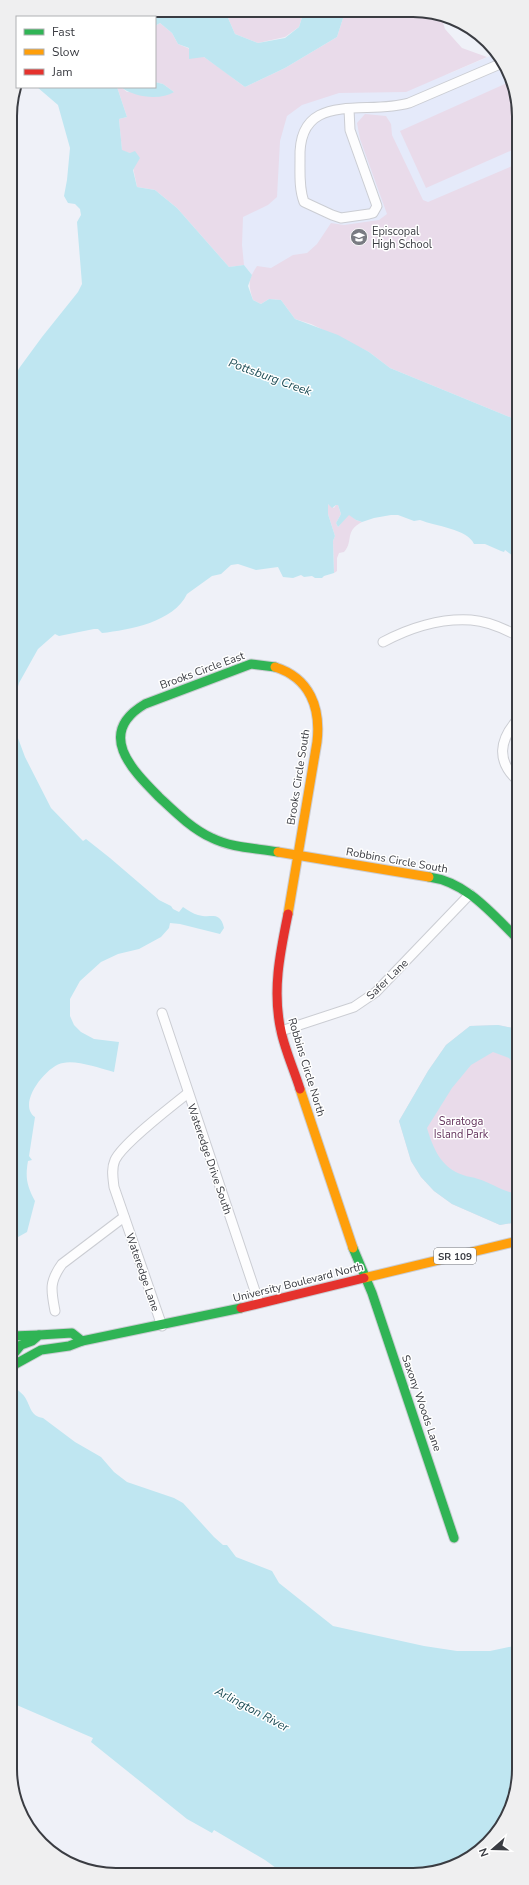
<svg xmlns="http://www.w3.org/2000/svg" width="529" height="1885" font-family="'Nunito Sans',sans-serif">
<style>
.built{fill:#e5eafa}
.green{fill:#e9dbea}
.water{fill:#bfe6f1}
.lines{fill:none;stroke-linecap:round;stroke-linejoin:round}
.street-casing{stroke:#cbcdd3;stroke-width:11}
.fast-casing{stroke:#cbcdd3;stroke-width:11}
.slow-casing{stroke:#cbcdd3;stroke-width:11}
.jam-casing{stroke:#cbcdd3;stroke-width:11}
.street{stroke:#fdfdfe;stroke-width:9}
.fast{stroke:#30b455;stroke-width:9}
.slow{stroke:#ff9f0a;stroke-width:9}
.jam{stroke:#e5322d;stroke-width:9}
.labels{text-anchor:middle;stroke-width:3;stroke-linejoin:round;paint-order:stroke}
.shield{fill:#fff;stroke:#75767b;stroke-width:1}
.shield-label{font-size:10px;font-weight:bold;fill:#3a3c42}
.poi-label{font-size:11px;fill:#3a3c42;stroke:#fff;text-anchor:start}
.street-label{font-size:11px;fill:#3a3c42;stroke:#fff}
.park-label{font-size:11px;fill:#65355e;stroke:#fff}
.water-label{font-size:12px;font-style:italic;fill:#1d4d56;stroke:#fff}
.rim{fill:none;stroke:#3a3c42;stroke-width:2}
</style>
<rect width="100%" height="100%" fill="#eff1f8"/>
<path class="built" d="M 495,54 L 517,96 L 517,420 L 338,335 L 252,275 L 244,265 L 229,267 L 230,102 L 448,74 Z"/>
<g class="green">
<path d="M 225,11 L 304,11 L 299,27 L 285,37 L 258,43 L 235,34 Z"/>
<path d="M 345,12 L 434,12 L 441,16 L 445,29 L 462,48 L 487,57 L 406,92 L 339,93 L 302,105 L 287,116 L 280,141 L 277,197 L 268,205 L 243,217 L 242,245 L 244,265 L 229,267 L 177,208 L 155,190 L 137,187 L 130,153 L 122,151 L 119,119 L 127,117 L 117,87 L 121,87 L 127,92 L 174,92 L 163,84 L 155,82 L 155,26 L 160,23 L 172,33 L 178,44 C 203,53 223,71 245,87 L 285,68 L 337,37 Z"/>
<path d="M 507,83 L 517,106 L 517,148 L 426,188 L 400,131 Z"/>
<path d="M 365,114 L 386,116 L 391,124 L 392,135 L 423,200 L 428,202 L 517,164 L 517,420 L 390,368 L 369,352 L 311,324 L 295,319 L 281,300 L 269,299 L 261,304 L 253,300 C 248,284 248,280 257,266 L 271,268 L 293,255 L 307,253 L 317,244 L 331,223 L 344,225 L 379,220 L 387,214 L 360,139 L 357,123 Z"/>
<path d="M 328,504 L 334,508 L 336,505 L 338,505 L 341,514 L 336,523 L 338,527 L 349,514 L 356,520 L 362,522 C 344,531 354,541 344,552 L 339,553 L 337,558 L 337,571 L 334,573 L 333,541 L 335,536 L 328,514 Z"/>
<path d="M 498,1025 L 518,1029 L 518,1222 L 500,1225 L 452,1204 L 434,1191 L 421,1177 L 411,1161 L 399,1121 L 428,1071 L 446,1045 L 470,1026 Z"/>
</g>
<g class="water">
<path d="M 126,10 L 225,11 L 235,34 L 258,43 L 285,38 L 299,27 L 304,11 L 345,12 L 337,37 L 285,68 L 245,87 L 204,57 L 189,59 L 189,48 L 178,44 L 172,33 L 160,23 L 155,26 L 155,17 L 114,17 Z"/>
<path d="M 155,82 L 163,84 L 174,92 C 160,101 133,97 121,87 L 155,87 Z"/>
<path d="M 37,87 L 117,87 L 127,117 L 119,119 L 122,150 L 130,153 L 135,151 L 140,158 L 133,170 L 137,187 L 155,190 L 177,208 L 229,267 L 244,265 L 252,275 L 248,286 L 253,300 L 261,304 L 269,299 L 281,300 L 295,319 L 338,335 L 369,352 L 390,368 L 517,420 L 517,559 L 505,550 L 504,552 L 501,551 L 485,544 L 474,544 C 468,529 435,526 420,520 L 414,521 L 398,515 L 391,515 L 374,518 L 362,522 L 356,520 L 349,515 L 338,527 L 336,523 L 341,514 L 338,505 L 336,505 L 332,508 L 328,504 L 328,514 L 335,536 L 333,541 L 334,573 L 324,576 L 322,578 L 315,578 L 312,576 L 304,577 L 301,575 L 293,578 L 283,577 L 278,567 L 256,570 L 238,564 L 231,565 L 221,574 L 212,576 L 187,594 C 174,622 129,630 102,633 L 98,629 L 94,629 L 59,636 L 55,634 L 38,649 L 19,683 L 14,701 L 15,730 L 25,757 L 51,808 L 83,841 L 86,839 L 110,858 L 159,900 L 171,906 L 173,909 L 179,912 L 183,907 C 188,910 193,914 198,915 C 211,919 220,910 224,928 L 220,934 L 180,924 L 170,923 L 169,928 L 161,937 L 139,949 L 118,954 L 101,962 L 80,981 L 70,999 L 70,1016 L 74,1025 L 81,1032 L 94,1039 L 119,1042 L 114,1072 C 98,1068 77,1060 63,1063 C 47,1065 16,1104 35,1117 L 29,1156 L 32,1160 L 28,1161 C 25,1178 27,1186 35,1201 L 27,1232 L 11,1241 L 11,382 L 20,367 L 42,337 L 78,292 L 82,284 L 77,222 L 81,215 L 80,209 L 75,204 L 68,203 L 64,196 L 67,180 L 70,148 L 58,105 Z"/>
<path d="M 498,1025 L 518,1029 L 518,1069 L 509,1058 L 493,1052 L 471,1065 L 452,1088 L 427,1128 C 433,1148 441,1168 463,1175 C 468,1177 473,1177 478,1179 C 492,1183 503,1192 518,1194 L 518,1222 L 500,1225 L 452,1204 L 434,1191 L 421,1177 L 411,1161 L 399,1121 L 428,1071 L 446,1045 L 470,1026 Z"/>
<path d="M 12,1385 C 16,1389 24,1394 26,1399 C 31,1408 31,1416 43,1418 L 75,1442 L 101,1457 L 114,1472 L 127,1482 L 174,1498 L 183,1503 L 214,1537 L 223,1545 L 227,1545 L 236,1557 L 272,1571 L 279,1583 L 333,1626 L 424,1646 L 457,1651 L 490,1651 L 519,1645 L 519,1776 L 511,1810 L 493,1839 L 466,1861 L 433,1873 L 283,1873 L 265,1860 L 214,1830 L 212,1833 L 187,1819 L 91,1742 L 93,1738 L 12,1703 Z"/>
</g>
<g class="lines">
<defs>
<g id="street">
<path d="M 349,109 L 350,130 L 377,206 L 373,213 L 369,214 L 341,218 L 332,215 L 304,202 C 299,189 300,174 300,160 C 297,89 365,116 409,103 L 500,64"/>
<path d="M 383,642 C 409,628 441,618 471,620 C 486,621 505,629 518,636"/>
<path d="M 518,719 C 499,740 496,761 518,781"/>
<path d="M 162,1013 L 259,1303"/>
<path d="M 281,1031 L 354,1007 L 376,992 L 470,894"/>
<path d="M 55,1311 C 51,1290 49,1282 62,1264 L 124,1217"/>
<path d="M 162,1326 L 114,1187 C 113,1178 111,1169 115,1160 C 123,1143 171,1107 188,1093"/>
</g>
<g id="fast">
<path d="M 275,667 L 251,664 L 145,704 C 96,733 131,769 159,797 C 175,812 192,829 212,838 C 232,848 256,848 278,852"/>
<path d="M 429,877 C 467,882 492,914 518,939"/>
<path d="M 353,1248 L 372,1293 L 454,1538"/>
<path d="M 12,1336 L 39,1335"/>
<path d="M 12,1356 L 21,1345 L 32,1341 L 39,1335 L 72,1333 L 82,1341"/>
<path d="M 12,1366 L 41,1350 L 69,1346 L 82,1341 L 241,1308"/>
</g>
<g id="slow">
<path d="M 275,667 C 310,678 321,708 317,742 L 288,914"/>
<path d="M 278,852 L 429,877"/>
<path d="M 300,1089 L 353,1248"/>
<path d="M 364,1278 L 518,1241"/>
</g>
<g id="jam">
<path d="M 288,914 C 280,953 272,991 281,1031 C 285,1050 294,1070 300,1089"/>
<path d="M 241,1308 L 364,1278"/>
</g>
</defs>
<use href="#street" class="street-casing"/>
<use href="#fast" class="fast-casing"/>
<use href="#slow" class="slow-casing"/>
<use href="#jam" class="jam-casing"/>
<use href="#street" class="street"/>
<use href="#fast" class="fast"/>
<use href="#slow" class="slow"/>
<use href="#jam" class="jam"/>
</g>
<defs>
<symbol id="school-disc" viewBox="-11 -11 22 22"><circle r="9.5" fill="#797b82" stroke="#fff"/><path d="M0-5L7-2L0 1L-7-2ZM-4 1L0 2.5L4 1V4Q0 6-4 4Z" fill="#fff"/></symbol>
</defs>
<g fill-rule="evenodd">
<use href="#school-disc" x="349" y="227" width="20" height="20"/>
</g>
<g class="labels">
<rect class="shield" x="434" y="1248" width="42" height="16" rx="3"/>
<g class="shield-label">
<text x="455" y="1260">SR 109</text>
</g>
<g class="poi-label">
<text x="372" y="235">Episcopal<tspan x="372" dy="13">High School</tspan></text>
</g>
<g class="street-label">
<text transform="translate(202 670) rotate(-20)" y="4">Brooks Circle East</text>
<text transform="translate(298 777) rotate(-81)" y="4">Brooks Circle South</text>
<text transform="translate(397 860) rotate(10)" y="4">Robbins Circle South</text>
<text transform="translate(387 979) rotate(-44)" y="4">Safer Lane</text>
<text transform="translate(307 1067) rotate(73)" y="4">Robbins Circle North</text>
<text transform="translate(210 1159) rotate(71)" y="4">Wateredge Drive South</text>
<text transform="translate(143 1272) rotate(71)" y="4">Wateredge Lane</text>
<text transform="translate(298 1282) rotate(-14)" y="4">University Boulevard North</text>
<text transform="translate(422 1403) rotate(71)" y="4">Saxony Woods Lane</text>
</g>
<g class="park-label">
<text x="461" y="1125">Saratoga<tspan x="461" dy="13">Island Park</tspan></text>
</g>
<g class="water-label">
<text transform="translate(270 377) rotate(20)" y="4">Pottsburg Creek</text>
<text transform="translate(252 1709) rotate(28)" y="4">Arlington River</text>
</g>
</g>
<path d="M0 0H529V1885H0ZM116 17H413A99 99 0 0 1 512 116V1769A99 99 0 0 1 413 1868H116A99 99 0 0 1 17 1769V116A99 99 0 0 1 116 17Z" fill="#efeff0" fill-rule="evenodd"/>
<path class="rim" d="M116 17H413A99 99 0 0 1 512 116V1769A99 99 0 0 1 413 1868H116A99 99 0 0 1 17 1769V116A99 99 0 0 1 116 17Z"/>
<rect x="16" y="16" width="140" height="72" fill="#ffffff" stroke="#b0b1b3"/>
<rect x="24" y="29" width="20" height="6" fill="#30b455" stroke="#b0b1b3"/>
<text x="52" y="36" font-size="12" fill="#3a3c42">Fast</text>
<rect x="24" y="49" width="20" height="6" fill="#ff9f0a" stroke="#b0b1b3"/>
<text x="52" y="56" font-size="12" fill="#3a3c42">Slow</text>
<rect x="24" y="69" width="20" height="6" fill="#e5322d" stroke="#b0b1b3"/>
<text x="52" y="76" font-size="12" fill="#3a3c42">Jam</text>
<g transform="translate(493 1849) rotate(250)" stroke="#ffffff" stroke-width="3" paint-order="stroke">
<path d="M0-3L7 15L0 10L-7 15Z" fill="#3a3c42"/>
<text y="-6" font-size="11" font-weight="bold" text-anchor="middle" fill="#3a3c42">N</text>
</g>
</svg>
